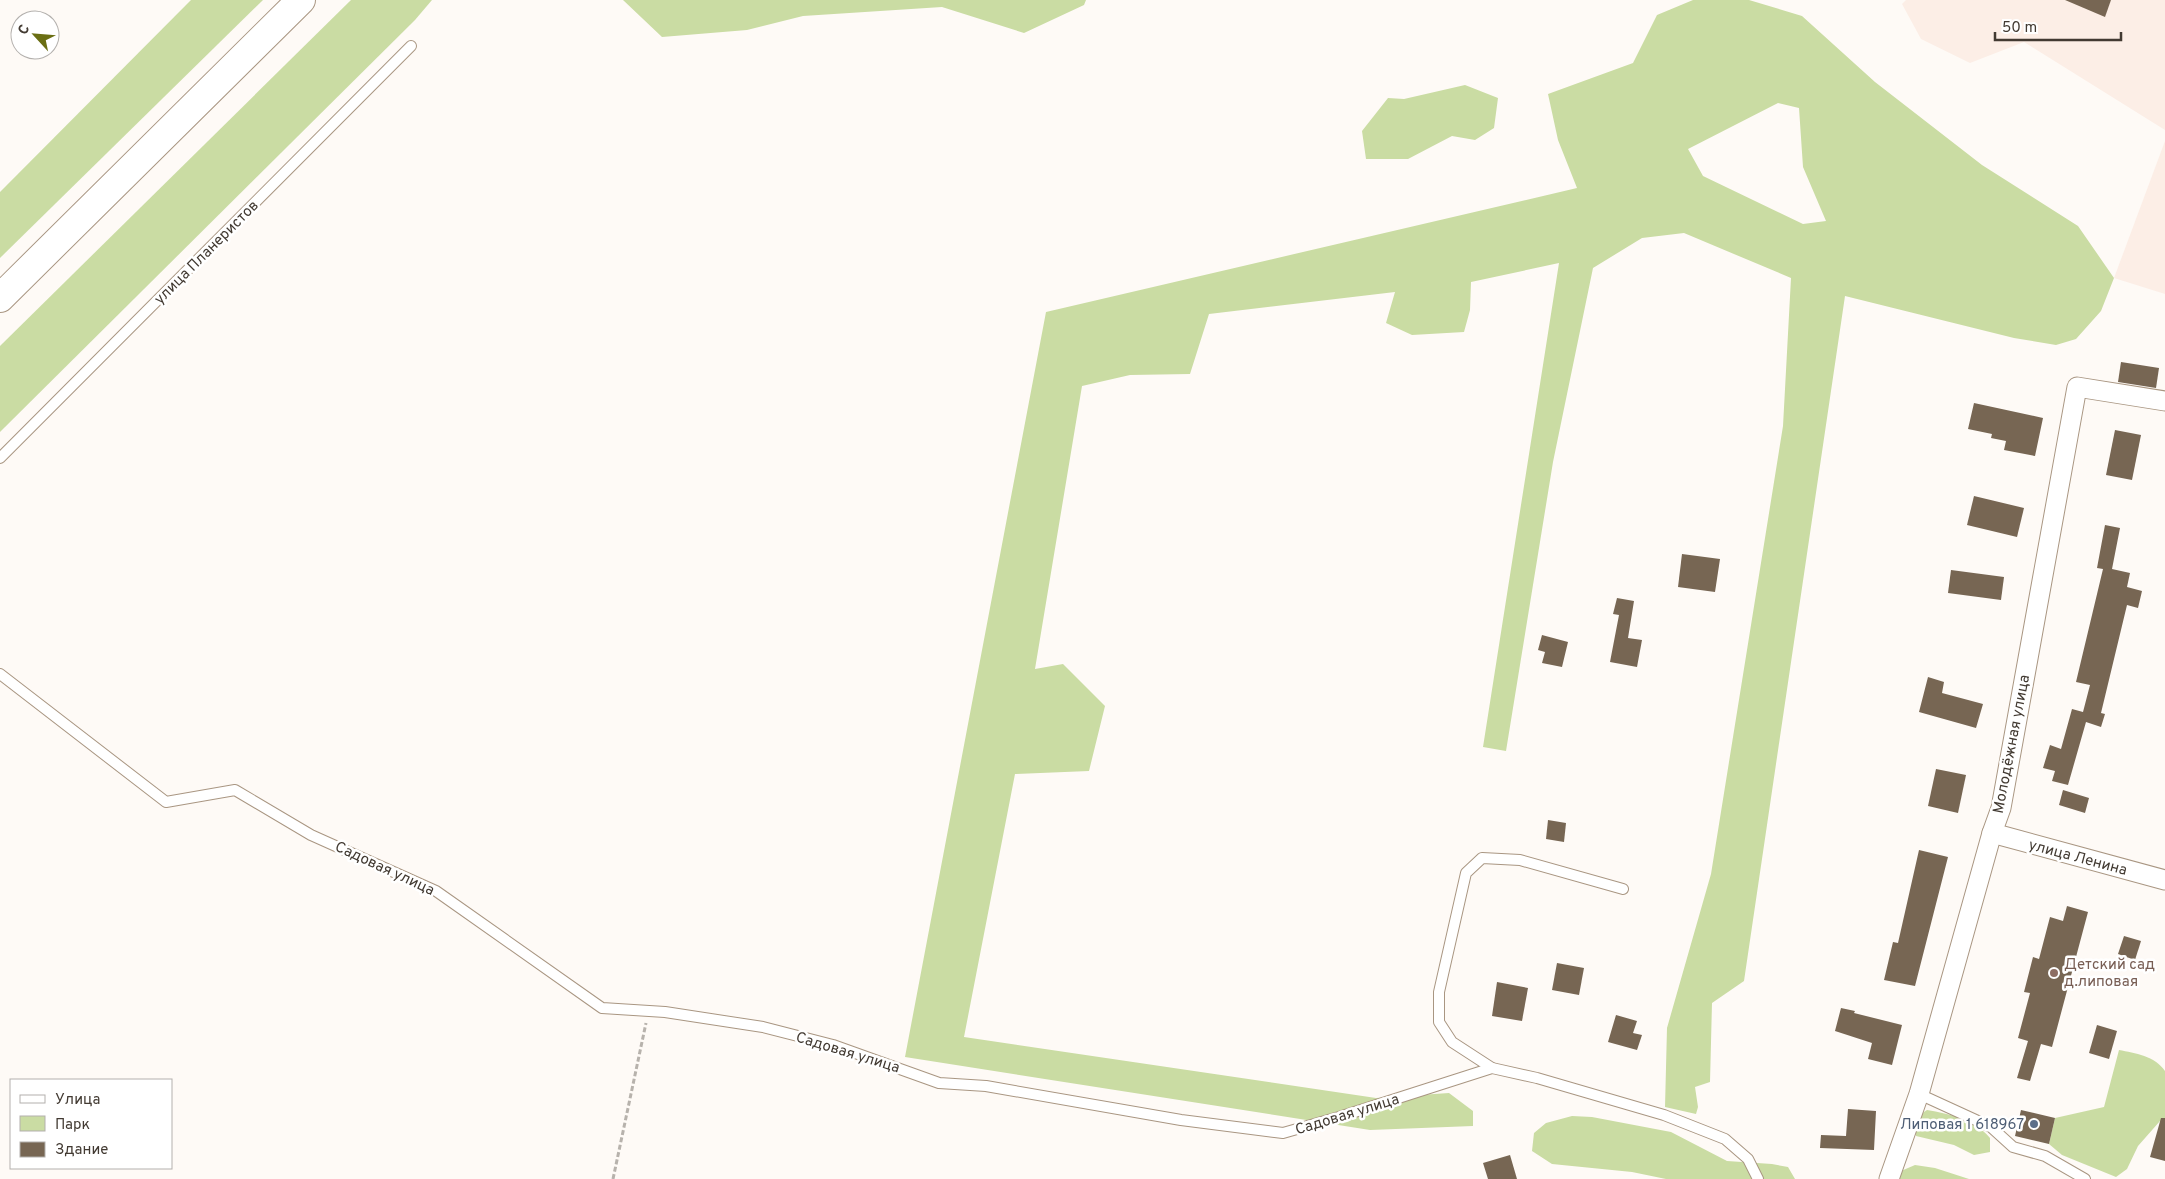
<svg xmlns="http://www.w3.org/2000/svg" width="2165" height="1179" font-family="Overpass,sans-serif">
<style>
.industrial{fill:#fceee6}
.green{fill:#cadca3;fill-rule:evenodd}
.building{fill:#776653}
.lines{fill:none;stroke-linecap:round;stroke-linejoin:round}
.lane-casing{stroke:#a99682;stroke-width:12}
.street-casing{stroke:#a99682;stroke-width:21}
.secondary-casing{stroke:#a99682;stroke-width:30}
.path{stroke:#b7b2ac;stroke-width:3;stroke-dasharray:5 2.5;stroke-linecap:butt}
.lane{stroke:#fff;stroke-width:10}
.street{stroke:#fff;stroke-width:19}
.secondary{stroke:#fff;stroke-width:28}
.education-dot{fill:#8d6e63;stroke:#fff;stroke-width:2}
.service-dot{fill:#5c6f8a;stroke:#fff;stroke-width:2}
.labels{text-anchor:middle;stroke-width:5;stroke-linejoin:round;paint-order:stroke}
.street-label{font-size:15px;fill:#423a32;stroke:#fff}
.education-label{font-size:15px;fill:#785e54;stroke:#fff;text-anchor:start}
.service-label{font-size:15px;fill:#4e5e75;stroke:#fff;text-anchor:end}
</style>
<rect width="100%" height="100%" fill="#fefaf6"/>
<g class="industrial">
<path d="M 1906,0 L 2165,0 L 2165,130 L 2024,42 L 1970,63 L 1921,39 L 1902,4 Z"/>
<path d="M 2165,141 L 2165,294 L 2114,278 Z"/>
</g>
<g class="green">
<path d="M 191,0 L 263,0 L 0,258 L 0,192 Z"/>
<path d="M 351,0 L 432,0 L 415,20 L 0,432 L 0,346 Z"/>
<path d="M 623,0 L 1086,0 L 1084,5 L 1024,33 L 942,7 L 803,16 L 747,30 L 662,37 Z"/>
<path d="M 1693,0 L 1749,0 L 1802,16 L 1875,82 L 1982,165 L 2078,226 L 2114,278 L 2101,311 L 2076,339 L 2056,345 L 2014,338 L 1845,296 L 1744,981 L 1712,1003 L 1710,1082 L 1695,1087 L 1698,1107 L 1696,1114 L 1665,1107 L 1667,1028 L 1711,874 L 1783,426 L 1791,278 L 1684,233 L 1642,238 L 1593,268 L 1553,462 L 1506,751 L 1483,747 L 1559,263 L 1471,282 L 1470,310 L 1464,332 L 1412,335 L 1386,323 L 1395,292 L 1209,314 L 1190,374 L 1130,375 L 1082,386 L 1035,669 L 1063,664 L 1105,706 L 1089,771 L 1015,774 L 964,1037 L 1376,1098 L 1449,1093 L 1473,1111 L 1473,1126 L 1370,1130 L 905,1057 L 1046,312 L 1577,188 L 1558,140 L 1548,94 L 1633,63 L 1657,15 ZM 1778,103 L 1799,108 L 1803,167 L 1826,221 L 1803,224 L 1703,176 L 1688,149 Z"/>
<path d="M 1465,85 L 1498,98 L 1494,128 L 1475,140 L 1452,136 L 1408,159 L 1366,159 L 1362,131 L 1388,98 L 1404,99 Z"/>
<path d="M 2119,1050 C 2135,1053 2155,1056 2165,1071 L 2165,1122 L 2160,1121 L 2138,1146 L 2127,1169 L 2116,1177 L 2062,1155 L 2049,1144 L 2055,1118 L 2104,1107 Z"/>
<path d="M 1927,1110 C 1950,1114 1974,1119 1990,1138 L 1990,1152 L 1974,1155 L 1954,1145 L 1916,1136 C 1914,1124 1917,1116 1927,1110 Z"/>
<path d="M 1572,1116 L 1592,1117 L 1671,1132 L 1727,1161 L 1772,1164 L 1788,1167 L 1795,1179 L 1666,1179 L 1632,1172 L 1552,1164 L 1532,1151 L 1534,1133 L 1546,1123 Z"/>
<path d="M 1915,1165 L 1935,1168 L 1969,1179 L 1897,1179 L 1901,1171 Z"/>
</g>
<g class="building">
<path d="M 2065,0 L 2111,0 L 2105,17 Z"/>
<path d="M 2121,362 L 2159,368 L 2156,388 L 2118,382 Z"/>
<path d="M 1974,403 L 2043,418 L 2035,456 L 2004,450 L 2006,441 L 1991,438 L 1992,434 L 1968,429 Z"/>
<path d="M 2115,430 L 2141,435 L 2132,480 L 2106,475 Z"/>
<path d="M 1974,496 L 2024,508 L 2017,537 L 1967,525 Z"/>
<path d="M 2105,525 L 2120,528 L 2112,569 L 2130,573 L 2127,587 L 2142,591 L 2138,608 L 2127,605 L 2101,713 L 2105,714 L 2101,727 L 2086,722 L 2068,785 L 2052,781 L 2055,771 L 2043,768 L 2050,745 L 2061,749 L 2072,709 L 2083,712 L 2090,685 L 2076,682 L 2103,569 L 2097,568 Z"/>
<path d="M 1682,554 L 1720,559 L 1715,592 L 1678,587 Z"/>
<path d="M 1951,570 L 2004,577 L 2001,600 L 1948,593 Z"/>
<path d="M 1617,598 L 1634,601 L 1628,638 L 1642,640 L 1637,667 L 1610,662 L 1619,615 L 1613,614 Z"/>
<path d="M 1542,635 L 1568,642 L 1562,667 L 1542,663 L 1545,652 L 1538,650 Z"/>
<path d="M 1928,677 L 1944,682 L 1942,693 L 1983,704 L 1976,728 L 1919,712 Z"/>
<path d="M 1936,769 L 1966,775 L 1958,813 L 1928,806 Z"/>
<path d="M 2063,790 L 2089,798 L 2085,813 L 2059,805 Z"/>
<path d="M 1548,820 L 1566,823 L 1564,842 L 1546,839 Z"/>
<path d="M 1919,850 L 1948,857 L 1915,986 L 1884,980 L 1893,942 L 1898,943 Z"/>
<path d="M 2067,906 L 2088,912 L 2052,1047 L 2041,1044 L 2030,1081 L 2017,1078 L 2028,1041 L 2018,1038 L 2030,993 L 2024,992 L 2033,957 L 2039,959 L 2050,917 L 2063,921 Z"/>
<path d="M 2124,936 L 2141,941 L 2135,960 L 2118,954 Z"/>
<path d="M 1557,963 L 1584,968 L 1579,995 L 1552,990 Z"/>
<path d="M 1497,982 L 1528,988 L 1522,1021 L 1492,1016 Z"/>
<path d="M 1841,1008 L 1855,1011 L 1854,1013 L 1902,1025 L 1892,1065 L 1868,1059 L 1872,1043 L 1835,1031 Z"/>
<path d="M 1616,1015 L 1637,1021 L 1633,1033 L 1642,1035 L 1637,1050 L 1608,1042 Z"/>
<path d="M 2097,1025 L 2117,1031 L 2109,1059 L 2089,1053 Z"/>
<path d="M 1848,1109 L 1876,1111 L 1874,1150 L 1820,1148 L 1821,1135 L 1846,1136 Z"/>
<path d="M 2021,1110 L 2055,1118 L 2049,1144 L 2015,1136 Z"/>
<path d="M 2161,1118 L 2165,1118 L 2165,1161 L 2150,1157 Z"/>
<path d="M 1510,1155 L 1517,1179 L 1488,1179 L 1483,1163 Z"/>
</g>
<g class="lines">
<defs>
<g id="lane">
<path d="M 0,458 L 411,46"/>
<path d="M 0,674 L 166,802 L 235,790 L 311,835 L 436,891 L 602,1008 L 665,1012 L 763,1027 L 833,1045 L 939,1083 L 986,1086 L 1181,1120 L 1283,1133 L 1339,1117 L 1492,1068 L 1537,1078 L 1664,1115 L 1725,1139 L 1748,1159 L 1758,1179"/>
<path d="M 1492,1068 L 1452,1042 L 1439,1022 L 1439,992 L 1466,873 L 1482,858 L 1520,860 L 1623,889"/>
<path d="M 1919,1094 L 1991,1127 L 2013,1147 L 2045,1156 L 2085,1179"/>
</g>
<g id="street">
<path d="M 1992,833 L 2165,880"/>
<path d="M 1889,1179 L 1919,1094 L 1992,833 L 2001,808 L 2077,387 L 2165,401"/>
</g>
<path id="secondary" d="M 0,298 L 301,0"/>
</defs>
<use href="#lane" class="lane-casing"/>
<use href="#street" class="street-casing"/>
<use href="#secondary" class="secondary-casing"/>
<path class="path" d="M 613,1179 L 646,1023"/>
<use href="#lane" class="lane"/>
<use href="#street" class="street"/>
<use href="#secondary" class="secondary"/>
</g>
<circle class="education-dot" cx="2054" cy="973" r="5"/>
<circle class="service-dot" cx="2034" cy="1124" r="5"/>
<g class="labels">
<g class="street-label">
<text transform="translate(206 252) rotate(-45)" y="5">улица Планеристов</text>
<text transform="translate(2011 744) rotate(-79)" y="5">Молодёжная улица</text>
<text transform="translate(2078 857) rotate(15)" y="5">улица Ленина</text>
<text transform="translate(385 868) rotate(25)" y="5">Садовая улица</text>
<text transform="translate(848 1052) rotate(17)" y="5">Садовая улица</text>
<text transform="translate(1347 1114) rotate(-17)" y="5">Садовая улица</text>
</g>
<g class="education-label">
<text x="2064" y="969">Детский сад<tspan x="2064" dy="17">д.липовая</tspan></text>
</g>
<g class="service-label">
<text x="2024" y="1129">Липовая 1 618967</text>
</g>
</g>
<rect x="10" y="1079" width="162" height="90" fill="#ffffff" stroke="#b3b0ad"/>
<rect x="20" y="1095" width="25" height="8" fill="#ffffff" stroke="#b3b0ad"/>
<text x="55" y="1104" font-size="15" fill="#423a32">Улица</text>
<rect x="20" y="1116" width="25" height="15" fill="#cadca3" stroke="#b3b0ad"/>
<text x="55" y="1129" font-size="15" fill="#423a32">Парк</text>
<rect x="20" y="1142" width="25" height="15" fill="#776653" stroke="#b3b0ad"/>
<text x="55" y="1154" font-size="15" fill="#423a32">Здание</text>
<g transform="translate(35 35) rotate(296)"><circle r="24" fill="#ffffff" stroke="#b3b0ad"/>
<path d="M0-4L9 19L0 12L-9 19Z" fill="#6a6e13"/>
<text y="-8" font-size="14" font-weight="bold" text-anchor="middle" fill="#423a32">С</text>
</g>
<path d="M1995 32v8h126v-8" fill="none" stroke="#423a32" stroke-width="2.5"/>
<text x="2002" y="32" font-size="15" fill="#423a32" stroke="#ffffff" stroke-width="4" paint-order="stroke">50 m</text>
</svg>
